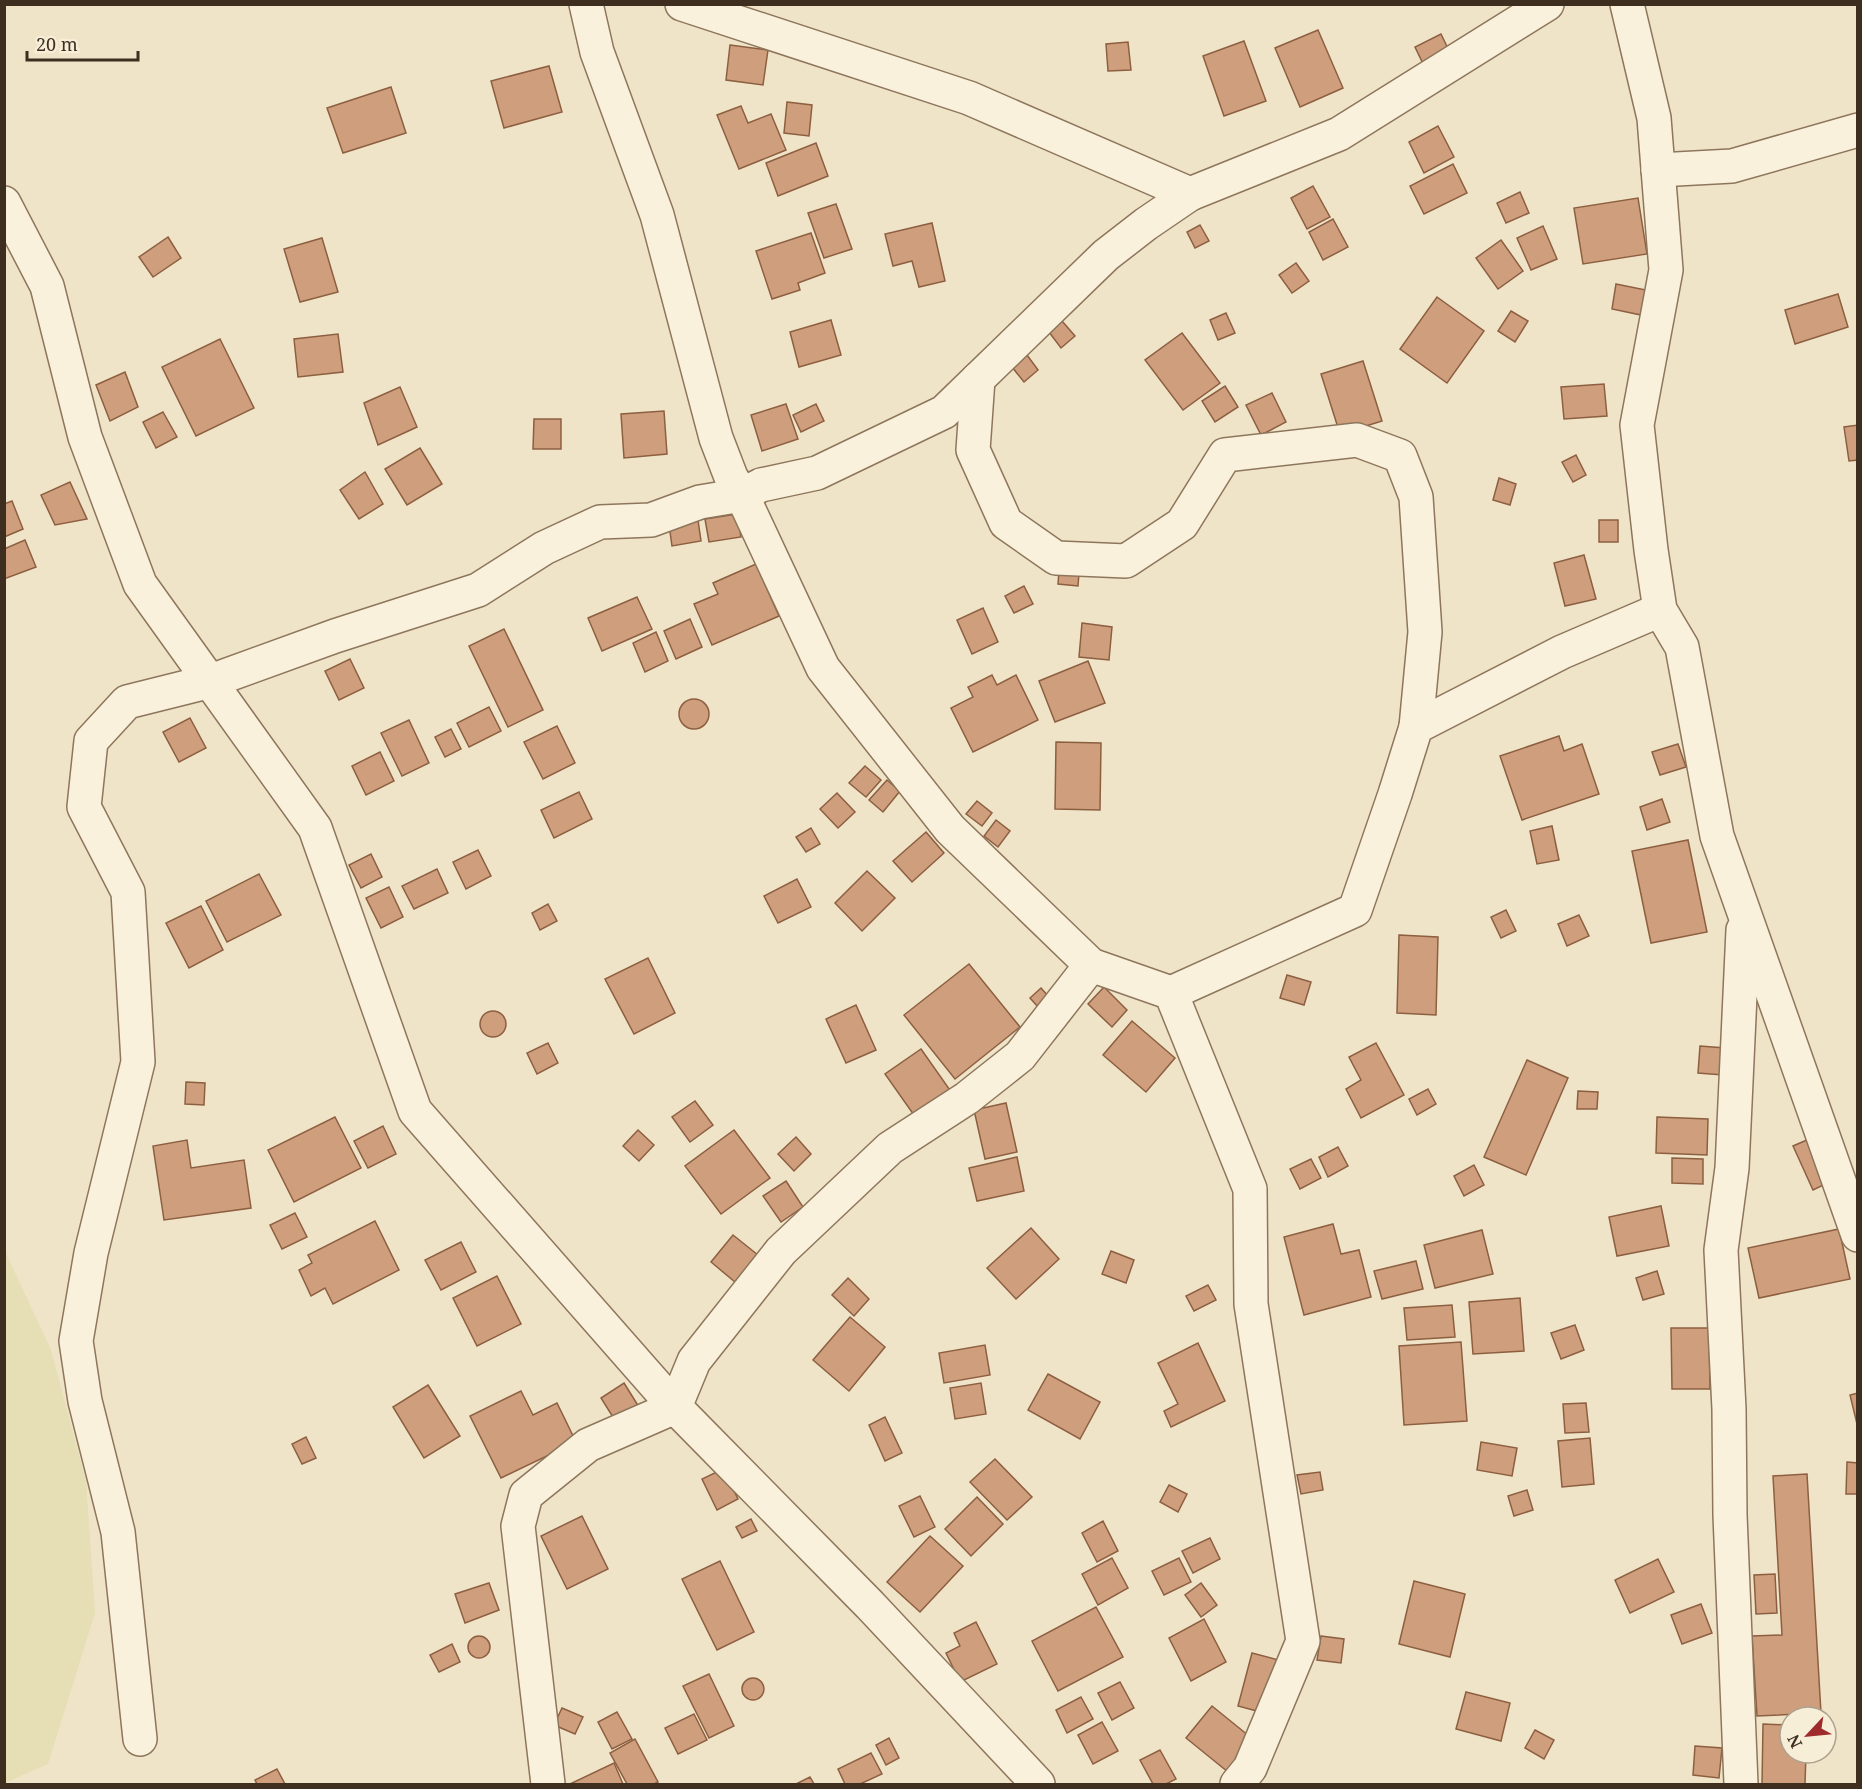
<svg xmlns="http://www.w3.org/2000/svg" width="1862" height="1789" font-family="'Noto Serif',serif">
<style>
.farmland{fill:#e6deb5}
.building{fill:#cf9f7d;stroke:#8d5f41;stroke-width:1.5}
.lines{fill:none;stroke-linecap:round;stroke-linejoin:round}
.minor-casing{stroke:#8d765c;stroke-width:36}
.minor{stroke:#faf1dc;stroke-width:33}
</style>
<rect width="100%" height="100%" fill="#f0e4c8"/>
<path class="farmland" d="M 4,1249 L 51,1350 L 86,1481 L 95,1613 L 48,1764 L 5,1783 Z"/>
<g class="building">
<path d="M 1318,30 L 1343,88 L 1300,107 L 1275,48 Z"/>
<path d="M 1441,34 L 1453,59 L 1427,72 L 1415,47 Z"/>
<path d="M 1244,41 L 1266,101 L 1224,116 L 1203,56 Z"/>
<path d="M 1128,42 L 1131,70 L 1108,71 L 1106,44 Z"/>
<path d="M 730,45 L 768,50 L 763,85 L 726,80 Z"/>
<path d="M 549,66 L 562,112 L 504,128 L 491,81 Z"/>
<path d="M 391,87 L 406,133 L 343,153 L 327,108 Z"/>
<path d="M 787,102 L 812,105 L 809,136 L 784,133 Z"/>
<path d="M 741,106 L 748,123 L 771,114 L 786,150 L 739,169 L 717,115 Z"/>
<path d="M 1438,126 L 1454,157 L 1424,173 L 1409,142 Z"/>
<path d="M 816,143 L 828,176 L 778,196 L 766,163 Z"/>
<path d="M 1453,164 L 1467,193 L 1424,214 L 1410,186 Z"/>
<path d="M 1313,186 L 1330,217 L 1307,229 L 1291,198 Z"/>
<path d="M 1520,192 L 1529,213 L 1506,223 L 1497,203 Z"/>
<path d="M 1638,198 L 1647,254 L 1583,264 L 1574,208 Z"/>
<path d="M 836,204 L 852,249 L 824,258 L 808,213 Z"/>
<path d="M 1333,219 L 1348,247 L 1323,260 L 1309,232 Z"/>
<path d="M 932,223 L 945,281 L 919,287 L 912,261 L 893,266 L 885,234 Z"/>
<path d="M 1200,225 L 1209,241 L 1195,248 L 1187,232 Z"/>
<path d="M 1543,226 L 1557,259 L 1531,270 L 1517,238 Z"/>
<path d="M 811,233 L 825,273 L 798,283 L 800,290 L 772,299 L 756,251 Z"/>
<path d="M 168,237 L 181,258 L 153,277 L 139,257 Z"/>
<path d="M 322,238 L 338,292 L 300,302 L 284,249 Z"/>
<path d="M 1501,240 L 1523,271 L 1498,289 L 1476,258 Z"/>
<path d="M 1296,263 L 1309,281 L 1292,293 L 1279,275 Z"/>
<path d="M 1616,284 L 1646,290 L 1641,315 L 1612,309 Z"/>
<path d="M 1838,294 L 1848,327 L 1795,344 L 1785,310 Z"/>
<path d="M 1437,297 L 1484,331 L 1447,383 L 1400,349 Z"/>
<path d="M 1511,311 L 1528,321 L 1515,342 L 1498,331 Z"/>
<path d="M 1226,313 L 1235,333 L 1218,340 L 1210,320 Z"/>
<path d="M 831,320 L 841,355 L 799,367 L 790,332 Z"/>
<path d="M 1062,321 L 1075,336 L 1061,348 L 1049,332 Z"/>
<path d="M 1182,333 L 1220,383 L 1183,410 L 1145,360 Z"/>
<path d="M 338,334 L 343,372 L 298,377 L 294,339 Z"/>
<path d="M 220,339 L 254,408 L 196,436 L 162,367 Z"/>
<path d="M 1027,355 L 1038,370 L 1024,382 L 1012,367 Z"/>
<path d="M 1363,361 L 1382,421 L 1340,434 L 1321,374 Z"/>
<path d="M 125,372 L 138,407 L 110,421 L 96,385 Z"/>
<path d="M 1604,384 L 1607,416 L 1564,419 L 1561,387 Z"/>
<path d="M 1225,386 L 1238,407 L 1215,422 L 1202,401 Z"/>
<path d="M 400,387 L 417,427 L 378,445 L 364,403 Z"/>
<path d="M 1272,393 L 1286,422 L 1261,435 L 1246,405 Z"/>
<path d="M 786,404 L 798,439 L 762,451 L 751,415 Z"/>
<path d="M 816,404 L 824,421 L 801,432 L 793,415 Z"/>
<path d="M 664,411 L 667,454 L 624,458 L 621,414 Z"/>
<path d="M 163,412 L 177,437 L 156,448 L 143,422 Z"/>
<path d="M 534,419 L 561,419 L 561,449 L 533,449 Z"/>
<path d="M 1858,425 L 1858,460 L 1849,461 L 1844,427 Z"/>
<path d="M 420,448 L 442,484 L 407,505 L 385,469 Z"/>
<path d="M 1576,455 L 1586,475 L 1573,482 L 1562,462 Z"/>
<path d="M 365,472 L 383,504 L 359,519 L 340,490 Z"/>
<path d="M 1499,478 L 1516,484 L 1510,505 L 1493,500 Z"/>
<path d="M 70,482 L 87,519 L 55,525 L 41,495 Z"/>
<path d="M 12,501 L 23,529 L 4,537 L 4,504 Z"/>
<path d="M 737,514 L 741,537 L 709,542 L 705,519 Z"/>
<path d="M 698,520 L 701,541 L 672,546 L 669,525 Z"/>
<rect x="1599" y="520" width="19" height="22"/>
<path d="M 25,540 L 36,567 L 4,579 L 4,549 Z"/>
<path d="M 1584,555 L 1596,599 L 1565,606 L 1554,563 Z"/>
<path d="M 756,564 L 779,616 L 712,645 L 694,604 L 718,594 L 713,583 Z"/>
<path d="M 1059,571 L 1079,573 L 1078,586 L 1058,584 Z"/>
<path d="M 1024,586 L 1033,604 L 1014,613 L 1005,596 Z"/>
<path d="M 637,597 L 652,629 L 602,651 L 588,618 Z"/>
<path d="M 983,608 L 998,642 L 972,654 L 957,620 Z"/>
<path d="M 690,619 L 702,647 L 676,659 L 664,631 Z"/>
<path d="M 1082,623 L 1112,627 L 1109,660 L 1079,657 Z"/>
<path d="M 504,629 L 543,710 L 508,727 L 469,646 Z"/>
<path d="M 656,632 L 668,661 L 645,672 L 633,643 Z"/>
<path d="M 350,659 L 364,688 L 339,700 L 325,671 Z"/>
<path d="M 1088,661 L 1105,703 L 1055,722 L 1039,681 Z"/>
<path d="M 992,675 L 997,685 L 1016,675 L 1038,720 L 973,752 L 951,708 L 973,697 L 968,687 Z"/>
<circle cx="694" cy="714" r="15"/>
<path d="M 489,707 L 501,731 L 469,747 L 457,723 Z"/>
<path d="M 190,718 L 206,748 L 179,762 L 163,732 Z"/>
<path d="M 409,720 L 429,763 L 402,776 L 381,733 Z"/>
<path d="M 557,726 L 575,763 L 543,779 L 524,742 Z"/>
<path d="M 451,729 L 461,749 L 445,757 L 435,737 Z"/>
<path d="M 1559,736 L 1564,751 L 1582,744 L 1599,794 L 1522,820 L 1500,756 Z"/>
<path d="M 1056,742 L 1101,743 L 1100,810 L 1055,809 Z"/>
<path d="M 1678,744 L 1686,767 L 1660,775 L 1652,752 Z"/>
<path d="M 380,752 L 394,781 L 366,795 L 352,766 Z"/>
<path d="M 865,766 L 881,780 L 866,797 L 849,783 Z"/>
<path d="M 887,780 L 900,791 L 883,812 L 869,800 Z"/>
<path d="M 579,792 L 592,819 L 554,838 L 541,810 Z"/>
<path d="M 837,793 L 855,812 L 838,828 L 820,809 Z"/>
<path d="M 1662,799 L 1670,822 L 1647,830 L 1640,807 Z"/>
<path d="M 977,801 L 992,813 L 982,826 L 966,814 Z"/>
<path d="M 996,820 L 1010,831 L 998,847 L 984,836 Z"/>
<path d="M 1552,826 L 1559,860 L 1537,864 L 1530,831 Z"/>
<path d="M 811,828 L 820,844 L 806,852 L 796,837 Z"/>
<path d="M 926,832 L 944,853 L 912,882 L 893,861 Z"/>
<path d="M 1688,840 L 1707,932 L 1651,943 L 1632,851 Z"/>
<path d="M 478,850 L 491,876 L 466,889 L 453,862 Z"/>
<path d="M 371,854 L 382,877 L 361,888 L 349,865 Z"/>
<path d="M 437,869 L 448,893 L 414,909 L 402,886 Z"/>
<path d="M 867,871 L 895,898 L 862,931 L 835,903 Z"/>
<path d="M 259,874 L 281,915 L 227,942 L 206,901 Z"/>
<path d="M 797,879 L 811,907 L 778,923 L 764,896 Z"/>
<path d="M 389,887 L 403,917 L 381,928 L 366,898 Z"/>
<path d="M 548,904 L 557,921 L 540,930 L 532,913 Z"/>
<path d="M 201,906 L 223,950 L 189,968 L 166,923 Z"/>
<path d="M 1506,910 L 1516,931 L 1501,938 L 1491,917 Z"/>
<path d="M 1579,915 L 1589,936 L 1567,946 L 1558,924 Z"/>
<path d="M 1399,935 L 1438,937 L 1436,1015 L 1397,1013 Z"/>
<path d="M 648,958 L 675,1013 L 634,1034 L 605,979 Z"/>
<path d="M 969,964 L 1020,1027 L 955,1079 L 904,1015 Z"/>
<path d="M 1287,975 L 1311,982 L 1304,1005 L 1280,998 Z"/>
<path d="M 1104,987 L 1127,1010 L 1112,1027 L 1088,1004 Z"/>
<path d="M 1041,988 L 1057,1006 L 1046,1016 L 1030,998 Z"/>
<path d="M 856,1005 L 876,1050 L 846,1063 L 826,1019 Z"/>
<circle cx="493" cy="1024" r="13"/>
<path d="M 1132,1021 L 1175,1058 L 1146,1092 L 1103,1055 Z"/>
<path d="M 548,1043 L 558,1063 L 537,1074 L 527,1053 Z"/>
<path d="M 1376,1043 L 1404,1095 L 1361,1118 L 1346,1089 L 1361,1080 L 1349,1057 Z"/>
<path d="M 1700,1046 L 1725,1048 L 1723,1075 L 1698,1073 Z"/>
<path d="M 921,1049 L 952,1093 L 916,1118 L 885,1074 Z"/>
<path d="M 1527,1060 L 1568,1078 L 1526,1175 L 1484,1157 Z"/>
<path d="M 186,1082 L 205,1083 L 204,1105 L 185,1104 Z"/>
<path d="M 1428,1089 L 1436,1104 L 1417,1115 L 1409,1099 Z"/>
<path d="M 1578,1091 L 1598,1092 L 1597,1109 L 1577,1109 Z"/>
<path d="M 695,1101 L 713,1125 L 690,1142 L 672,1117 Z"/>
<path d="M 1006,1103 L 1017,1152 L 985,1159 L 974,1110 Z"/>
<path d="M 335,1117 L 361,1168 L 294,1202 L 268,1150 Z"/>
<path d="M 1657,1117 L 1708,1119 L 1707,1155 L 1656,1153 Z"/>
<path d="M 383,1126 L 396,1154 L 368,1168 L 354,1141 Z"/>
<path d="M 638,1130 L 654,1145 L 639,1161 L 623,1146 Z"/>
<path d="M 734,1130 L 770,1178 L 721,1214 L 685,1166 Z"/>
<path d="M 1816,1136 L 1836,1179 L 1813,1190 L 1793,1146 Z"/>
<path d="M 796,1137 L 811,1154 L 794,1171 L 778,1154 Z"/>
<path d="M 187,1140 L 191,1168 L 244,1160 L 251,1208 L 164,1220 L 153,1146 Z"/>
<path d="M 1338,1147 L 1348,1166 L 1328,1177 L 1319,1157 Z"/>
<path d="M 1017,1157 L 1024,1191 L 977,1201 L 969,1168 Z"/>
<path d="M 1672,1158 L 1703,1159 L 1703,1184 L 1672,1183 Z"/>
<path d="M 1311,1159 L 1321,1178 L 1300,1189 L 1290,1169 Z"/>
<path d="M 1474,1165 L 1484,1185 L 1464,1196 L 1454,1176 Z"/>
<path d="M 786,1181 L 803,1207 L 781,1222 L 763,1196 Z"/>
<path d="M 1661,1206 L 1669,1246 L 1617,1256 L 1609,1217 Z"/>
<path d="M 295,1213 L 307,1237 L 282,1249 L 270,1225 Z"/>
<path d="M 375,1221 L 399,1270 L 333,1304 L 325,1288 L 311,1296 L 299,1270 L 312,1263 L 308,1255 Z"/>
<path d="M 1333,1224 L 1341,1254 L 1359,1250 L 1371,1297 L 1304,1315 L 1284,1237 Z"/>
<path d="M 1031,1228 L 1059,1259 L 1016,1299 L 987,1268 Z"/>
<path d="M 1839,1229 L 1850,1279 L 1759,1298 L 1748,1248 Z"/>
<path d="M 1482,1230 L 1493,1274 L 1435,1288 L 1424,1245 Z"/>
<path d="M 733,1235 L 758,1255 L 735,1282 L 711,1262 Z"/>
<path d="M 461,1242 L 476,1272 L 441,1290 L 425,1260 Z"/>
<path d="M 1111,1251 L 1134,1260 L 1126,1283 L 1102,1274 Z"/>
<path d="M 1416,1261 L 1423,1289 L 1382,1299 L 1374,1271 Z"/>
<path d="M 1657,1271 L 1664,1294 L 1643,1300 L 1636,1278 Z"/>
<path d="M 497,1276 L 521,1324 L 477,1346 L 453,1298 Z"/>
<path d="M 848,1278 L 869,1299 L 854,1316 L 832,1295 Z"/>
<path d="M 1208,1285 L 1216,1300 L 1194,1311 L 1186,1296 Z"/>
<path d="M 1520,1298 L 1524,1351 L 1473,1354 L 1469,1302 Z"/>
<path d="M 1452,1305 L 1455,1337 L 1407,1340 L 1404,1308 Z"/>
<path d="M 850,1317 L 885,1347 L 849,1391 L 813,1360 Z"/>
<path d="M 1575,1325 L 1584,1350 L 1561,1359 L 1551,1333 Z"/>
<path d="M 1671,1328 L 1709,1328 L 1710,1389 L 1672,1389 Z"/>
<path d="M 1461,1342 L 1467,1421 L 1404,1425 L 1399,1346 Z"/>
<path d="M 1198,1343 L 1225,1401 L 1171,1427 L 1164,1411 L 1178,1404 L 1158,1363 Z"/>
<path d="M 985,1345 L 990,1375 L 944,1383 L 939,1353 Z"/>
<path d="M 1048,1374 L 1100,1402 L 1080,1439 L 1028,1410 Z"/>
<path d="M 624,1383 L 644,1415 L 621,1430 L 601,1398 Z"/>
<path d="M 981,1383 L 986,1414 L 955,1419 L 950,1388 Z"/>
<path d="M 428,1385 L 460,1436 L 424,1458 L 393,1407 Z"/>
<path d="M 521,1391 L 533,1415 L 557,1403 L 576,1442 L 501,1478 L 470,1416 Z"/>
<path d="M 1858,1393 L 1858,1424 L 1857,1424 L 1850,1395 Z"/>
<path d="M 1586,1403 L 1589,1432 L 1565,1433 L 1563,1404 Z"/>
<path d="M 885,1417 L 902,1453 L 885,1461 L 869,1425 Z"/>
<path d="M 306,1437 L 316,1458 L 302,1464 L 292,1444 Z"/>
<path d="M 1590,1438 L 1594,1484 L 1562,1487 L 1558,1441 Z"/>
<path d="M 1481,1442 L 1517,1448 L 1512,1476 L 1477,1470 Z"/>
<path d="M 995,1459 L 1032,1497 L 1007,1520 L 970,1482 Z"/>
<path d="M 1847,1462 L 1858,1463 L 1858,1494 L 1846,1494 Z"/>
<path d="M 723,1469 L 738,1499 L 717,1510 L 702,1479 Z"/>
<path d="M 1320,1472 L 1323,1490 L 1301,1494 L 1297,1475 Z"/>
<path d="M 1807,1474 L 1821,1713 L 1757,1716 L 1752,1636 L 1782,1635 L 1773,1476 Z"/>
<path d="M 1169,1485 L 1187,1494 L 1178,1512 L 1160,1502 Z"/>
<path d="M 1527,1490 L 1533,1510 L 1514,1516 L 1508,1496 Z"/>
<path d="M 920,1496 L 935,1527 L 914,1537 L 899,1506 Z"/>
<path d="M 977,1497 L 1003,1524 L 971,1556 L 945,1529 Z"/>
<path d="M 582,1516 L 608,1569 L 567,1589 L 541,1536 Z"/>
<path d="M 751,1519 L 757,1531 L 742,1538 L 736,1527 Z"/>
<path d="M 1103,1521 L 1118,1551 L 1097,1562 L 1082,1533 Z"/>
<path d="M 930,1536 L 963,1566 L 920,1612 L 887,1582 Z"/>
<path d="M 1210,1538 L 1220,1559 L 1193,1573 L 1182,1551 Z"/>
<path d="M 1112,1558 L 1128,1588 L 1098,1605 L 1082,1574 Z"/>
<path d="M 1179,1558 L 1191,1582 L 1164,1595 L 1152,1571 Z"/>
<path d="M 1658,1559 L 1674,1592 L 1630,1613 L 1615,1580 Z"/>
<path d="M 720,1561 L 754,1632 L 717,1650 L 682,1579 Z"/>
<path d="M 1775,1574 L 1777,1613 L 1756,1614 L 1754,1575 Z"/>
<path d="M 1414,1581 L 1465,1594 L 1450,1657 L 1399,1644 Z"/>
<path d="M 489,1583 L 499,1610 L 465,1623 L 455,1594 Z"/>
<path d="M 1201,1583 L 1217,1605 L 1201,1617 L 1185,1595 Z"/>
<path d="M 1701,1604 L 1712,1633 L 1682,1644 L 1671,1615 Z"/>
<path d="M 1096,1607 L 1123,1657 L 1058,1691 L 1032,1641 Z"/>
<path d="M 1204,1619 L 1226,1662 L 1191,1681 L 1169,1638 Z"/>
<path d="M 976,1622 L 997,1664 L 960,1682 L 946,1653 L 960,1646 L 954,1633 Z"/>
<circle cx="479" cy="1647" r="11"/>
<path d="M 1321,1636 L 1344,1639 L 1341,1663 L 1317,1660 Z"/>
<path d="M 452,1644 L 460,1662 L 439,1672 L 430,1655 Z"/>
<path d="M 1252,1653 L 1282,1661 L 1268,1714 L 1238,1706 Z"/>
<path d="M 709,1674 L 734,1726 L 709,1738 L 683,1686 Z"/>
<circle cx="753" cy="1689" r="11"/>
<path d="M 1120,1682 L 1134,1708 L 1112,1720 L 1098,1693 Z"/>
<path d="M 1466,1692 L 1510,1703 L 1501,1741 L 1456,1729 Z"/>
<path d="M 1081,1697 L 1093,1719 L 1067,1733 L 1056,1710 Z"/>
<path d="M 1212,1706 L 1254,1740 L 1228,1772 L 1186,1738 Z"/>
<path d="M 562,1708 L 583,1717 L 575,1734 L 554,1725 Z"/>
<path d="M 617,1712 L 632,1739 L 612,1749 L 598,1722 Z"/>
<path d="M 694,1714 L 707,1740 L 678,1754 L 665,1728 Z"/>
<path d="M 1102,1722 L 1118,1751 L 1093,1764 L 1078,1735 Z"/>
<path d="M 1763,1724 L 1790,1725 L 1790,1753 L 1806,1753 L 1805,1784 L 1762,1784 Z"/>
<path d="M 1535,1730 L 1554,1740 L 1544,1759 L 1525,1748 Z"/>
<path d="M 889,1738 L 899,1758 L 886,1765 L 876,1745 Z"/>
<path d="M 635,1739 L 658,1782 L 654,1784 L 627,1784 L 610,1753 Z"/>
<path d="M 1695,1746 L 1722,1748 L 1719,1778 L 1693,1775 Z"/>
<path d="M 1160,1750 L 1176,1779 L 1166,1784 L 1153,1784 L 1140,1760 Z"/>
<path d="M 871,1753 L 882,1774 L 860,1784 L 845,1784 L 838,1769 Z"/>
<path d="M 614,1763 L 623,1784 L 570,1784 Z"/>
<path d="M 277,1769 L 285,1784 L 257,1784 L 255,1780 Z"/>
<path d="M 810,1777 L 814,1784 L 796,1784 Z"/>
</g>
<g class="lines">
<defs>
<g id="minor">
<path d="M 586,4 L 597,52 L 657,215 L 716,438 L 731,477 L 742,495 L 823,668 L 950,829 L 1091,965 L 1171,993 L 1250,1189 L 1251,1304 L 1303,1641 L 1250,1768 L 1237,1784"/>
<path d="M 682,4 L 969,98 L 1190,194 L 1339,134 L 1547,4"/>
<path d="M 1627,4 L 1654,118 L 1666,270 L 1637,425 L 1651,550 L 1660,610 L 1682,647 L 1717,836 L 1858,1235"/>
<path d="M 1658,170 L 1732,166 L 1858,130"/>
<path d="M 4,203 L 47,286 L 85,437 L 140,584 L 315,828 L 415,1111 L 675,1407 L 870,1605 L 1038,1784"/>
<path d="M 978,379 L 973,450 L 1006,523 L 1056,558 L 1126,561 L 1182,524 L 1225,455 L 1357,440 L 1400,456 L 1416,497 L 1425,632 L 1416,727"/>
<path d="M 1171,993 L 1355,910 L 1395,794 L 1416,727 L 1562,652 L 1660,610"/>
<path d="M 140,1739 L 118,1532 L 85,1401 L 76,1341 L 91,1253 L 138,1062 L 128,892 L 84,807 L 91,741 L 127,702 L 211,681 L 335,636 L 478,590 L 544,548 L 600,522 L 651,520 L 700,502 L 742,495 L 761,485 L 817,473 L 944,412 L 1106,255 L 1146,224 L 1190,194"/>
<path d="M 548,1784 L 518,1526 L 526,1495 L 588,1445 L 675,1407 L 694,1361 L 781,1251 L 890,1148 L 967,1098 L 1020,1056 L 1091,965"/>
<path d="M 1741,1784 L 1730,1515 L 1729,1409 L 1721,1250 L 1732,1168 L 1743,930"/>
</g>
</defs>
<use href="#minor" class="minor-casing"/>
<use href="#minor" class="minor"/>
</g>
<rect width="1862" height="1789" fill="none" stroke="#3d2e20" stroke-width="12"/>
<g transform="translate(1808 1735) rotate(244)"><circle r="28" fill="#f7eed8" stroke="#ada18e" stroke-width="1.5"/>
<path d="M0-4.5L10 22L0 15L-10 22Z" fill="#9e2a2b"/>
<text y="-9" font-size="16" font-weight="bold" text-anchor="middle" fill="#3d2e20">N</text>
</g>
<path d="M27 51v9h111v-9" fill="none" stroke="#3d2e20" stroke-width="3"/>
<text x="36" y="51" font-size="18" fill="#3d2e20" stroke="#f7eed8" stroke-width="4.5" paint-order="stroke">20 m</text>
</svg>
